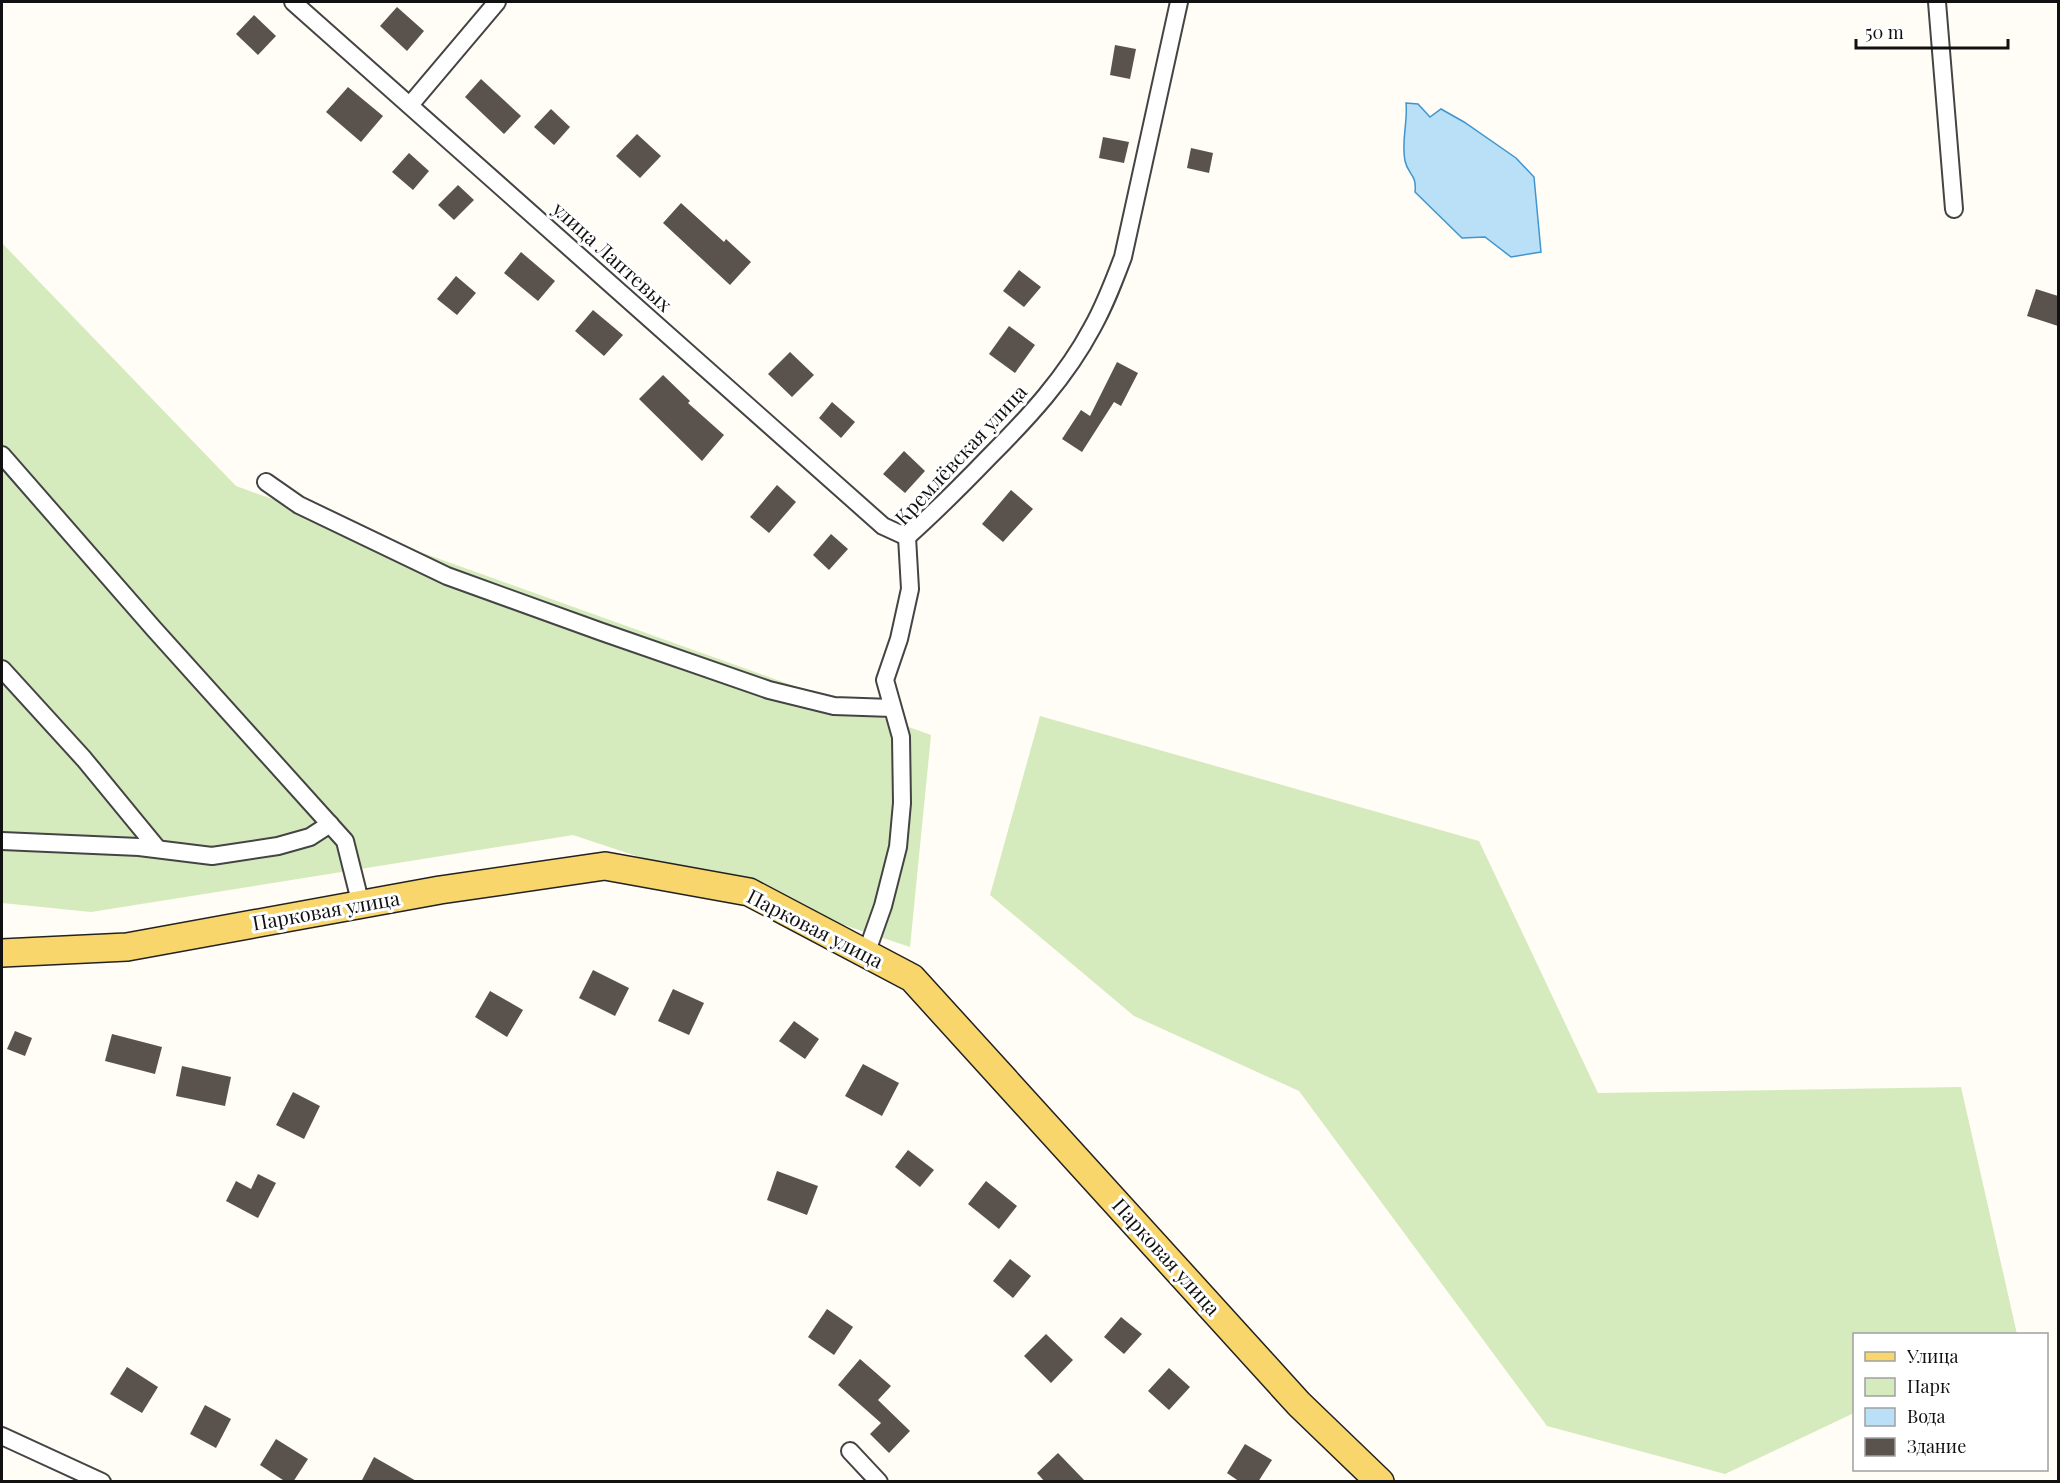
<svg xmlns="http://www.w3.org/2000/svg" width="2060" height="1483" font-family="'Playfair Display',serif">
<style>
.green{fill:#d5ebbd}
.water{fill:#b9e0f7;stroke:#3f96cf;stroke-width:1.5}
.building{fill:#5a524d}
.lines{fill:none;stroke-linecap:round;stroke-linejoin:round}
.minor-casing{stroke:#444;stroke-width:20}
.primary-casing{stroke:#222;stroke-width:30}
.minor{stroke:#fff;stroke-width:16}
.primary{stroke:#f9d66b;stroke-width:27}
.labels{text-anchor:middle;stroke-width:6;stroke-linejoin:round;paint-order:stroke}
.street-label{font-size:20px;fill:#111;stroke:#fff}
</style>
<rect width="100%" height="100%" fill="#fffdf5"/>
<g class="green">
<path d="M 2,243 L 236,486 L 931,735 L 910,947 L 573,835 L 91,912 L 2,903 Z"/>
<path d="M 1040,716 L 1479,841 L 1598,1093 L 1961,1087 L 2017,1334 L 1854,1334 L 1854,1413 L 1725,1474 L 1547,1426 L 1299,1091 L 1134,1016 L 990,895 Z"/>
</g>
<path class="water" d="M 1406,103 L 1418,104 L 1430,117 L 1441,109 L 1464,122 L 1516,158 L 1534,177 L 1541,252 L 1511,257 L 1485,237 L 1462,238 L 1415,192 C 1417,174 1408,175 1405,161 C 1401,141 1408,122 1406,103 Z"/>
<g class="building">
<path d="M 397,7 L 424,31 L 407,51 L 380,26 Z"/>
<path d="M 254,15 L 276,36 L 258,55 L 236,34 Z"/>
<path d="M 1115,45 L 1136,49 L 1130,79 L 1110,75 Z"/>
<path d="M 481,79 L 521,116 L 504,134 L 465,97 Z"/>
<path d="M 348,87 L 383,116 L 361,142 L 326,112 Z"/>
<path d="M 551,109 L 570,127 L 554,145 L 534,127 Z"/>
<path d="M 637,134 L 661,156 L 640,178 L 616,156 Z"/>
<path d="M 1103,137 L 1129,142 L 1124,163 L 1099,158 Z"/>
<path d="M 1191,148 L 1213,153 L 1209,173 L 1187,168 Z"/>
<path d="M 409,153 L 429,171 L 413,190 L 392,172 Z"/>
<path d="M 458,185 L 474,200 L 454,220 L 438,205 Z"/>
<path d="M 681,203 L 724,242 L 726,239 L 751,262 L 730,285 L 663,223 Z"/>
<path d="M 521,252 L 555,281 L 538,301 L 504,273 Z"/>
<path d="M 1019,270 L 1041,287 L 1024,307 L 1003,291 Z"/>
<path d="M 456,276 L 476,293 L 457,315 L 437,299 Z"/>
<path d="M 2036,289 L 2058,296 L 2058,326 L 2027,316 Z"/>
<path d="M 593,310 L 623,335 L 604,356 L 575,331 Z"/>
<path d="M 1009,326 L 1035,345 L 1015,373 L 989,354 Z"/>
<path d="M 790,352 L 814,375 L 792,397 L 768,374 Z"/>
<path d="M 1117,362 L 1138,373 L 1121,406 L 1114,402 L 1082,452 L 1062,439 L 1081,410 L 1090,416 Z"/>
<path d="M 663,375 L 690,401 L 688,403 L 724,435 L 702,461 L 639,399 Z"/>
<path d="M 832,402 L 855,422 L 841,438 L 819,418 Z"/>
<path d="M 904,451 L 925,471 L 905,493 L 883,474 Z"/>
<path d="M 777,485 L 796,502 L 769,533 L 750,517 Z"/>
<path d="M 1011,490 L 1033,509 L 1003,542 L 982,524 Z"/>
<path d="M 831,534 L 848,549 L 829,570 L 813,555 Z"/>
<path d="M 593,970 L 629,988 L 615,1016 L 579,998 Z"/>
<path d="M 673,989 L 704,1003 L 689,1035 L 658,1021 Z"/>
<path d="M 490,991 L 523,1010 L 507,1037 L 475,1017 Z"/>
<path d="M 794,1021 L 819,1039 L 805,1059 L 779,1041 Z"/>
<path d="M 15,1031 L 32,1038 L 25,1056 L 7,1049 Z"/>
<path d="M 112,1034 L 162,1047 L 155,1074 L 105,1061 Z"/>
<path d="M 863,1064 L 899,1083 L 882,1116 L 845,1096 Z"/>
<path d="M 182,1066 L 231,1077 L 225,1106 L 176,1096 Z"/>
<path d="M 293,1092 L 320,1106 L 304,1139 L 276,1125 Z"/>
<path d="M 908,1150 L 934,1170 L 920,1187 L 895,1167 Z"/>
<path d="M 777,1171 L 818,1186 L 807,1215 L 767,1200 Z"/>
<path d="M 258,1174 L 276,1183 L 258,1218 L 226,1201 L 236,1181 L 251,1189 Z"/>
<path d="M 986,1181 L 1017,1206 L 999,1229 L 968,1204 Z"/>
<path d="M 1010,1259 L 1031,1276 L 1013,1298 L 993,1281 Z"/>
<path d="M 827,1309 L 853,1327 L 834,1355 L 808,1337 Z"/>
<path d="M 1121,1317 L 1142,1334 L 1124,1354 L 1104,1337 Z"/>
<path d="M 1046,1334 L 1073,1360 L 1051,1383 L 1024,1356 Z"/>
<path d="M 860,1359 L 891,1386 L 878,1400 L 910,1431 L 889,1453 L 870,1434 L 881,1423 L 838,1385 Z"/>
<path d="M 127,1367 L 158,1387 L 142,1413 L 110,1394 Z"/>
<path d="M 1169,1368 L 1190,1387 L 1169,1410 L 1148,1391 Z"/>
<path d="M 205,1405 L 231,1419 L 216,1448 L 190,1434 Z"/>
<path d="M 276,1439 L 308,1459 L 293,1482 L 286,1482 L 260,1465 Z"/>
<path d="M 1245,1444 L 1272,1460 L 1258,1482 L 1240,1482 L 1227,1473 Z"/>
<path d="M 1058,1453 L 1086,1482 L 1045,1482 L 1037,1473 Z"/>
<path d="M 374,1457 L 418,1482 L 361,1482 Z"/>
</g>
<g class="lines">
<defs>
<g id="minor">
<path d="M 293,2 L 883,526 L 907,537"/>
<path d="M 1937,2 L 1954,209"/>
<path d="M 410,105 L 497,2"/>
<path d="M 2,455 L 154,629 L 345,841 L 361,905"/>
<path d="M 266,482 L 299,505 L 447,576 L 602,632 L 769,690 L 834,706 L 892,708"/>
<path d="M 907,537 C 936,511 963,484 989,457 C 1028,418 1066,377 1092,328 C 1105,305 1114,281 1123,257 L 1179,2"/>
<path d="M 2,669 L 84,759 L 158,849"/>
<path d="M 2,841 L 139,847 L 212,856 L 278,846 L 310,837 L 330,824"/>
<path d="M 866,954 L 883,906 L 898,847 L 902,803 L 901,737 L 885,680 L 899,639 L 910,589 L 907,537"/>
<path d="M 2,1436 L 102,1482"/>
<path d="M 850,1451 L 879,1482"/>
</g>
<path id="primary" d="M 2,953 L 127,947 L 440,890 L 605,866 L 749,892 L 912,978 L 1299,1404 L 1380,1482"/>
</defs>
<use href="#minor" class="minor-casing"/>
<use href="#primary" class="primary-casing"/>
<use href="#minor" class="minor"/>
<use href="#primary" class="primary"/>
</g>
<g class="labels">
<g class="street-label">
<text transform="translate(612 257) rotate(42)" y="7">улица Лаптевых</text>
<text transform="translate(961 455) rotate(-47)" y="7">Кремлёвская улица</text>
<text transform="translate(326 911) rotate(-10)" y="7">Парковая улица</text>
<text transform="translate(815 929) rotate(27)" y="7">Парковая улица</text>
<text transform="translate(1166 1257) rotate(48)" y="7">Парковая улица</text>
</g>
</g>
<rect width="2060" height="1483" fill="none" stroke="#111111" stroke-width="6"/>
<rect x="1853" y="1333" width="195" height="138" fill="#ffffff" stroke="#a0a0a0" stroke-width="1.5"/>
<rect x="1865" y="1352" width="30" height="9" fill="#f9d66b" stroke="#a0a0a0" stroke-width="1.5"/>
<text x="1907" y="1363" font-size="18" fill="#111111">Улица</text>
<rect x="1865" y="1378" width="30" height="18" fill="#d5ebbd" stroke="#a0a0a0" stroke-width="1.5"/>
<text x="1907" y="1393" font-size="18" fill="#111111">Парк</text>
<rect x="1865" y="1408" width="30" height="18" fill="#b9e0f7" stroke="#a0a0a0" stroke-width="1.5"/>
<text x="1907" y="1423" font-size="18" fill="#111111">Вода</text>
<rect x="1865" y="1438" width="30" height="18" fill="#5a524d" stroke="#a0a0a0" stroke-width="1.5"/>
<text x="1907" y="1453" font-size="18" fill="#111111">Здание</text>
<path d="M1856 39v9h152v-9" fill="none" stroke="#111111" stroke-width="3"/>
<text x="1865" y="39" font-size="18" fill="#111111" stroke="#ffffff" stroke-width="4.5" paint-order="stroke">50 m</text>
</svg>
